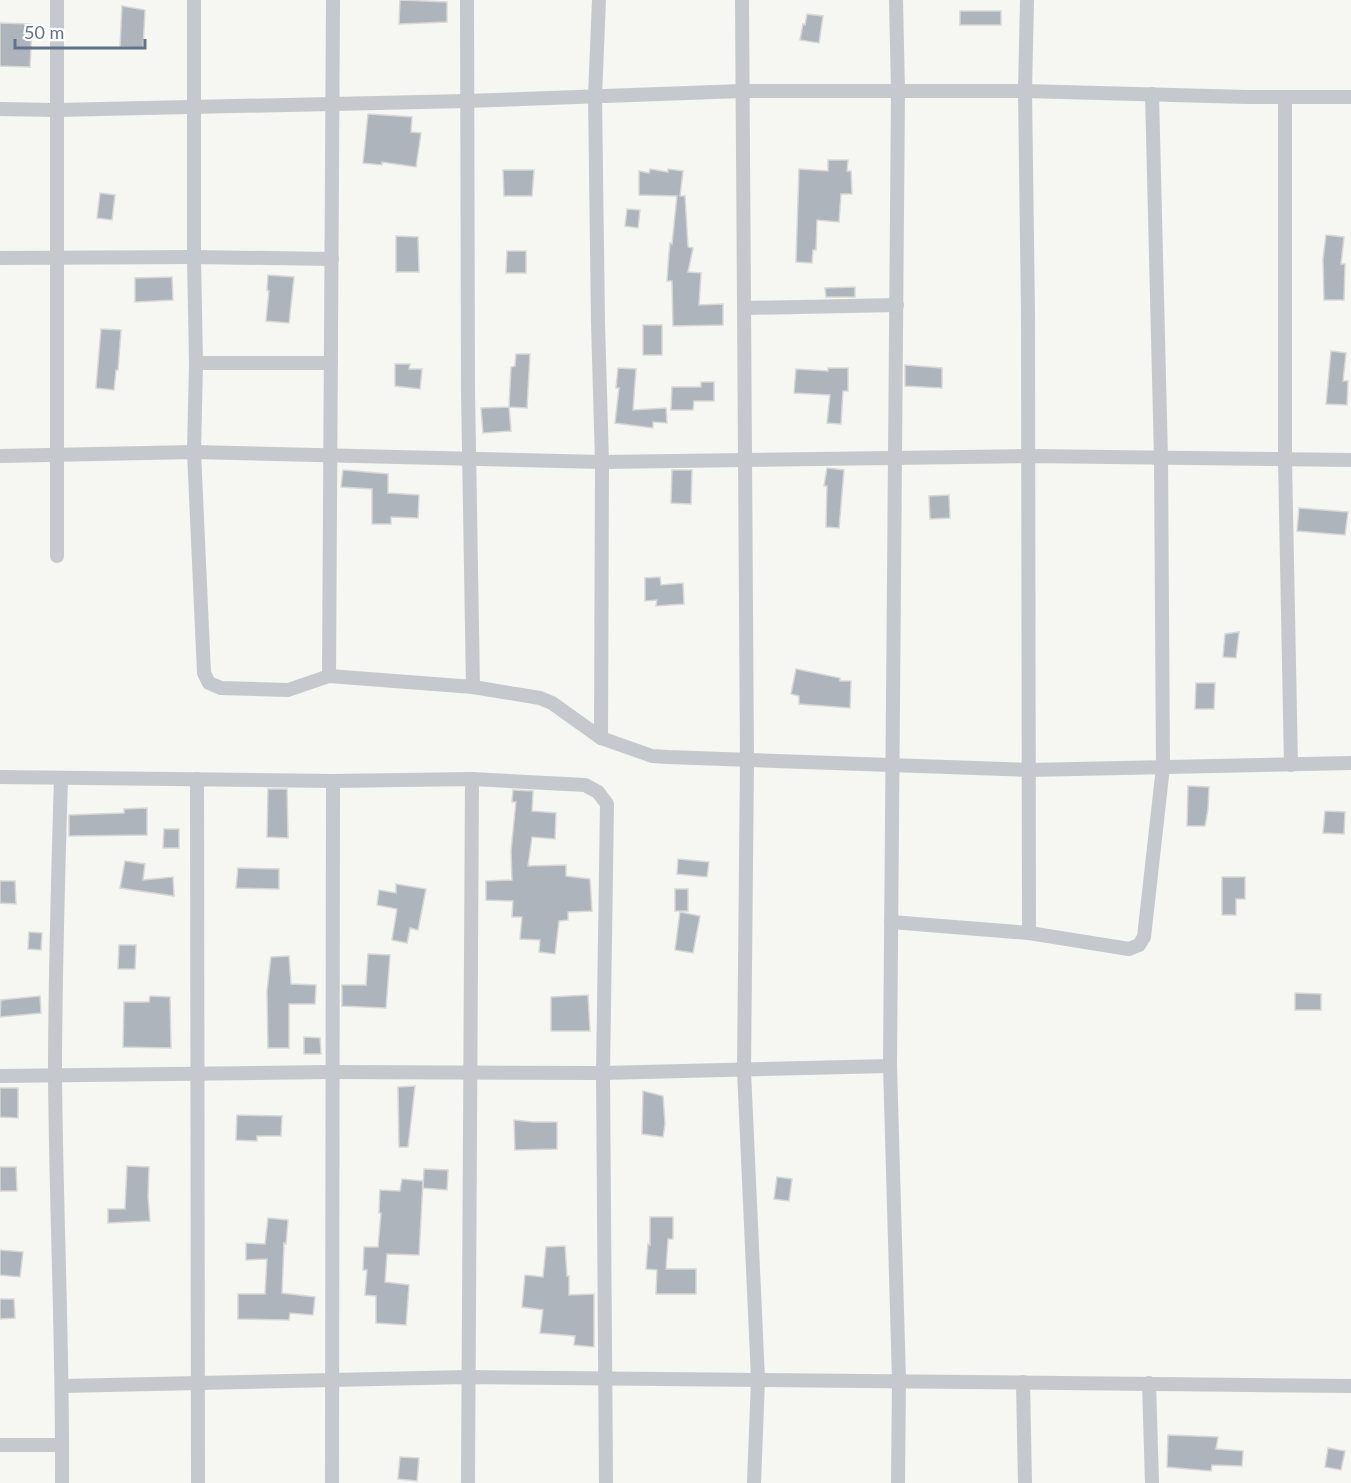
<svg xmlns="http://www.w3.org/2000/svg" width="1351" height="1483" font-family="Lato,sans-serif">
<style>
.building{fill:#adb4bb;stroke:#d7d7d5;stroke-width:1.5}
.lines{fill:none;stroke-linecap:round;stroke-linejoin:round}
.street{stroke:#c5c8cc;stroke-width:14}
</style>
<rect width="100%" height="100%" fill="#f6f6f2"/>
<g class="building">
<path d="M 400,0 L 447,2 L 447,22 L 399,24 Z"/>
<path d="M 122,6 L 145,10 L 143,48 L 120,47 Z"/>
<rect x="960" y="11" width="41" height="14"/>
<path d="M 807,14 L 823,16 L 819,43 L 800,40 L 803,24 L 805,25 Z"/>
<path d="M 0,23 L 32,24 L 30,67 L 0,66 Z"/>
<path d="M 368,114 L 412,117 L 411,132 L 421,133 L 416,167 L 382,162 L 382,165 L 363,163 Z"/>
<path d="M 828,160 L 848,160 L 847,171 L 851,171 L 852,194 L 841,194 L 839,222 L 817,220 L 816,250 L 813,250 L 812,263 L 796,262 L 799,169 L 828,171 Z"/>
<path d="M 650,169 L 668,172 L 668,169 L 683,171 L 680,196 L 685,196 L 688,247 L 693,248 L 688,272 L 701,273 L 699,305 L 723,304 L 723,325 L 673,326 L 672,281 L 667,281 L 669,253 L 670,243 L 672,244 L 677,196 L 639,195 L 639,171 L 649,173 Z"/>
<path d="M 503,170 L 534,170 L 532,196 L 504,196 Z"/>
<path d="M 100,193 L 115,195 L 112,220 L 97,218 Z"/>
<path d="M 627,209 L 640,210 L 638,228 L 625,226 Z"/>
<path d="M 1326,235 L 1344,237 L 1341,264 L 1345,264 L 1344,300 L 1324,300 L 1323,259 Z"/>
<path d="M 396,236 L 418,237 L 419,272 L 396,272 Z"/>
<path d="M 507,251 L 526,251 L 526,273 L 506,273 Z"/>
<path d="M 268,275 L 294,277 L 289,323 L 266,321 L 269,291 L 267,290 Z"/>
<path d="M 172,277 L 173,300 L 135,302 L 135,278 Z"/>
<path d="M 855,287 L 855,297 L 826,297 L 825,288 Z"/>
<rect x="643" y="325" width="19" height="30"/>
<path d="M 101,329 L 121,330 L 118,370 L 116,370 L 114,390 L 96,388 Z"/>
<path d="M 1331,351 L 1346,353 L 1343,381 L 1348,381 L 1347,405 L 1326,404 Z"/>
<path d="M 516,354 L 530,354 L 527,408 L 509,407 L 511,431 L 483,433 L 481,408 L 509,407 L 511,367 L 515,366 Z"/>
<path d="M 395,364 L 410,364 L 409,369 L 422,369 L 420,389 L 395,386 Z"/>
<path d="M 905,365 L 942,368 L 942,388 L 905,386 Z"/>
<path d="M 618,368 L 636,369 L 633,410 L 666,408 L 667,423 L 653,422 L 653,428 L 615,423 L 619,388 L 616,388 Z"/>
<path d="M 828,368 L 848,368 L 848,391 L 843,391 L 841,424 L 827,423 L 830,395 L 794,393 L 796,369 L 828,371 Z"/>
<path d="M 701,382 L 714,382 L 714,401 L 694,401 L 693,410 L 671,410 L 672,387 L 701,387 Z"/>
<path d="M 827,468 L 844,470 L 839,528 L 826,527 L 827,486 L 824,486 Z"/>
<path d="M 343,470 L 388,474 L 388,493 L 419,495 L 418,518 L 391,517 L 391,524 L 372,524 L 372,489 L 341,487 Z"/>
<path d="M 672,470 L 692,470 L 691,504 L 671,503 Z"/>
<path d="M 949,495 L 950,518 L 930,519 L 929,496 Z"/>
<path d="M 1299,508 L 1348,512 L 1345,535 L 1297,531 Z"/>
<path d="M 660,577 L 661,585 L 683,583 L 684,604 L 656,606 L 657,600 L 645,601 L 645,578 Z"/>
<path d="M 1239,632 L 1236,658 L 1223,657 L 1225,634 Z"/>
<path d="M 796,669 L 840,678 L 840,681 L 851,681 L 850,708 L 799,704 L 799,696 L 791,694 Z"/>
<path d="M 1196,683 L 1215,683 L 1214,709 L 1195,709 Z"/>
<path d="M 1188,786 L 1209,787 L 1208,809 L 1205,826 L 1187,826 Z"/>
<path d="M 268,789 L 287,789 L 288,838 L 267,837 Z"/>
<path d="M 513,790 L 533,791 L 532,811 L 556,813 L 555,839 L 532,837 L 528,866 L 566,865 L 566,876 L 590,879 L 592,911 L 568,912 L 568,920 L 559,921 L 555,954 L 539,952 L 540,940 L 520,939 L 522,917 L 512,917 L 513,901 L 486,900 L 486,881 L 512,880 L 511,851 L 516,802 L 512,802 Z"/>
<path d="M 147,808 L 147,835 L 69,836 L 69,815 L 124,813 L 124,809 Z"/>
<path d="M 1325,811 L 1345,812 L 1344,834 L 1323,833 Z"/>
<path d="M 164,829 L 179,829 L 179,848 L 163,848 Z"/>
<path d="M 678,859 L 709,862 L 707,877 L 677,874 Z"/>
<path d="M 125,861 L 145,864 L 143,880 L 173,877 L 174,896 L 120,888 Z"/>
<path d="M 238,868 L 279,869 L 279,889 L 236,888 Z"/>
<path d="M 1222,877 L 1245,877 L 1245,899 L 1236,899 L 1236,915 L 1222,915 Z"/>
<path d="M 0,881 L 15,881 L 16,904 L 0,903 Z"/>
<path d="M 396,884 L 426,889 L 418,930 L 410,928 L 407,943 L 392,940 L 397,909 L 377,905 L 379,890 L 396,893 Z"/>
<rect x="675" y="889" width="13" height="22"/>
<path d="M 680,912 L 700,916 L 693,953 L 675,950 Z"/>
<path d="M 29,932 L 42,933 L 41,950 L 28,949 Z"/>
<path d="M 119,945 L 136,945 L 135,969 L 118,969 Z"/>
<path d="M 368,954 L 390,955 L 386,1008 L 342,1006 L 342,985 L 366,985 Z"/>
<path d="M 289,956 L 291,984 L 316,985 L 315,1004 L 289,1004 L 289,1048 L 268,1048 L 267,991 L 271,957 Z"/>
<path d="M 1295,993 L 1321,994 L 1321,1010 L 1295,1010 Z"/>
<path d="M 588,995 L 590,1031 L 551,1031 L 551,997 Z"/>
<path d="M 40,996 L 41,1013 L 0,1017 L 1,1000 Z"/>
<path d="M 150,996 L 170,997 L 171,1048 L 123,1047 L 124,1002 L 149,1002 Z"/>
<path d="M 304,1037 L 320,1038 L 321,1054 L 304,1054 Z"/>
<path d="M 415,1086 L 408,1147 L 399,1147 L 398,1087 Z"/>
<path d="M 0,1088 L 18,1088 L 18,1118 L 0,1117 Z"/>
<path d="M 643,1091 L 663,1096 L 665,1124 L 663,1137 L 642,1134 Z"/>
<path d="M 237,1115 L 282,1116 L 281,1136 L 257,1136 L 257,1141 L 236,1140 Z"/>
<path d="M 514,1120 L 533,1122 L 557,1122 L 557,1149 L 515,1150 Z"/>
<path d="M 127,1166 L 149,1167 L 148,1197 L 150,1221 L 108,1223 L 108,1209 L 125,1209 Z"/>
<path d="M 0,1167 L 16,1167 L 17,1191 L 0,1191 Z"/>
<path d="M 424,1169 L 448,1170 L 447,1190 L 423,1188 Z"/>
<path d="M 777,1177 L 792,1179 L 789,1201 L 774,1199 Z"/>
<path d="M 402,1179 L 423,1181 L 419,1255 L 387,1254 L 385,1282 L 409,1285 L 406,1325 L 376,1323 L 376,1296 L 365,1295 L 367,1270 L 363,1270 L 364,1247 L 378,1247 L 381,1213 L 379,1213 L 380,1190 L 400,1191 Z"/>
<path d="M 650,1217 L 673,1217 L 673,1239 L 668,1239 L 666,1269 L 696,1269 L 696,1294 L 656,1294 L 657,1270 L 646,1269 L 648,1244 L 650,1245 Z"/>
<path d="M 268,1218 L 288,1220 L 286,1244 L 284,1243 L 282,1293 L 315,1297 L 313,1315 L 290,1313 L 289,1320 L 238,1319 L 238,1294 L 265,1294 L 267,1259 L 246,1260 L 246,1243 L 265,1244 Z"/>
<path d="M 565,1246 L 567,1276 L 569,1276 L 569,1295 L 594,1294 L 594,1347 L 574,1345 L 575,1336 L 540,1333 L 543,1310 L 522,1307 L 525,1275 L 543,1277 L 546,1247 Z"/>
<path d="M 0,1250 L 23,1252 L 20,1277 L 0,1275 Z"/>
<path d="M 0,1299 L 14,1299 L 15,1318 L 0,1319 Z"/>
<path d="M 1168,1435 L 1218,1437 L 1216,1449 L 1243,1451 L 1242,1466 L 1212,1465 L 1211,1471 L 1167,1467 Z"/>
<path d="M 1328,1448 L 1345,1451 L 1341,1470 L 1325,1467 Z"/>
<path d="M 400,1457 L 419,1458 L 417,1481 L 398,1479 Z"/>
</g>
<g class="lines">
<g class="street">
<path d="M 194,0 L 194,257 L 196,363 L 194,452 L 204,673 L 209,683 L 221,688 L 288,690 L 329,676 L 473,687 L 540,698 L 552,703 L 601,738 L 652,756 L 668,757 L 1029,770 L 1351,763"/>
<path d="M 467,0 L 468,390 L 473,687"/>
<path d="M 599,0 L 595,96 L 598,323 L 602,462 L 601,738"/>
<path d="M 742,0 L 747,761 L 744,1071 L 758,1379 L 754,1483"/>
<path d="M 896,0 L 898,91 L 890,1066 L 899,1380 L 898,1483"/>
<path d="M 1027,0 L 1025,91 L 1028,314 L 1029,933"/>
<path d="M 1285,97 L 1285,460 L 1291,765"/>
<path d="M 0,109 L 57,110 L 466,101 L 742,91 L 1025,91 L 1247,97 L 1351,97"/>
<path d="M 0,258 L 194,257 L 332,259"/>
<path d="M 744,308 L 897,305"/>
<path d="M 196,363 L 331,363"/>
<path d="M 0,456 L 194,452 L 602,462 L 1028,456 L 1351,460"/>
<path d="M 57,556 L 57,0"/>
<path d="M 329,676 L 333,0"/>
<path d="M 0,777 L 333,781 L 472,779 L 585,785 L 598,792 L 607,804 L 603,1073 L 606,1483"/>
<path d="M 61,778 C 58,877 55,975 55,1074 C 56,1210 63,1346 62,1483"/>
<path d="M 197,779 L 198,1483"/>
<path d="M 891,922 L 1029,933 L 1129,949 L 1139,945 L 1144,937 L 1163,767 L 1161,458 L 1152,94"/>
<path d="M 0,1076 L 331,1072 L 603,1073 L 890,1066"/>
<path d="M 1023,1382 L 1025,1483"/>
<path d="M 1149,1383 L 1152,1483"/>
<path d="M 62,1386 L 467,1377 L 1351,1386"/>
<path d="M 0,1445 L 62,1445"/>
<path d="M 332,1483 L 333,781"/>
<path d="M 468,1483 L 472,779"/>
</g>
</g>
<path d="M15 39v9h130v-9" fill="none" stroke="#627286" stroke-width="3"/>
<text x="24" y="39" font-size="18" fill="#627286" stroke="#ffffff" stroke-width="4.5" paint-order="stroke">50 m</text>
</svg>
